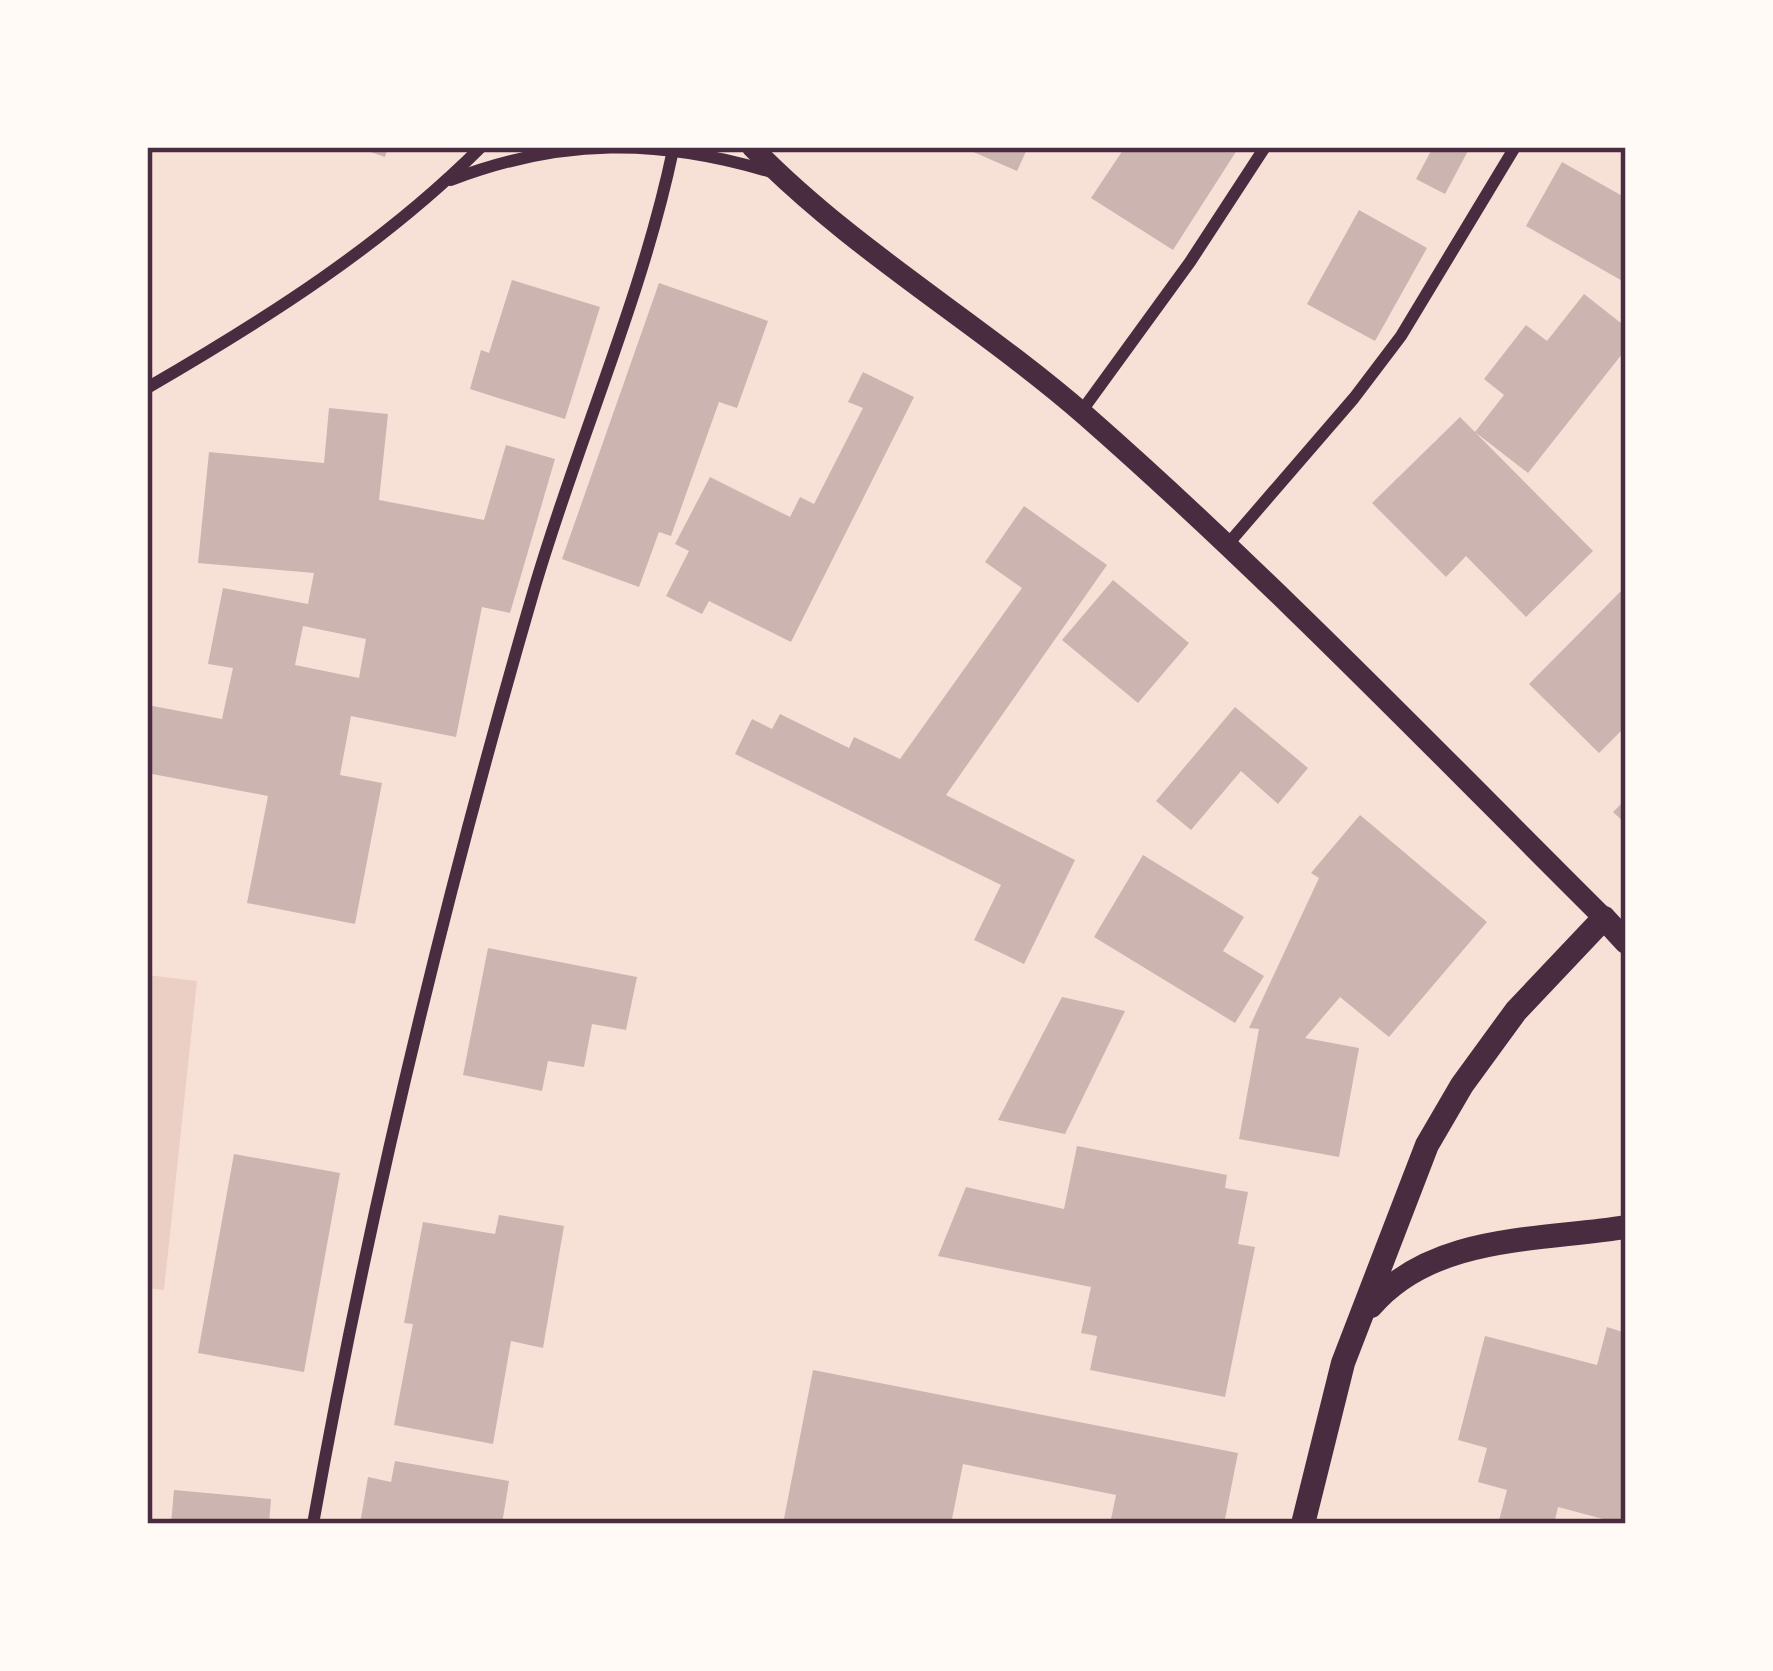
<svg xmlns="http://www.w3.org/2000/svg" width="1773" height="1671" font-family="'Fira Sans Condensed',sans-serif">
<style>
.green{fill:#ebcfc5}
.building{fill:#ccb4b1;fill-rule:evenodd}
.lines{fill:none;stroke-linecap:round;stroke-linejoin:round}
.minor{stroke:#4a2c40;stroke-width:12}
.tertiary{stroke:#4a2c40;stroke-width:21}
.secondary{stroke:#4a2c40;stroke-width:24}
.neatline{fill:none;stroke:#4a2c40;stroke-width:4.5}
</style>
<rect width="100%" height="100%" fill="#f7e1d7"/>
<path class="green" d="M 147,975 L 197,981 L 164,1290 L 147,1288 Z"/>
<g class="building">
<path d="M 356,147 L 388,147 L 385,157 Z"/>
<path d="M 962,147 L 1028,147 L 1017,171 Z"/>
<path d="M 1125,147 L 1239,147 L 1173,250 L 1091,198 Z"/>
<path d="M 1433,147 L 1470,147 L 1445,194 L 1416,179 Z"/>
<path d="M 1562,162 L 1626,198 L 1626,283 L 1526,226 Z"/>
<path d="M 1359,210 L 1427,248 L 1375,341 L 1307,304 Z"/>
<path d="M 512,280 L 600,307 L 565,419 L 470,389 L 481,350 L 489,353 Z"/>
<path d="M 659,283 L 768,321 L 737,408 L 719,402 L 671,536 L 659,532 L 639,587 L 562,559 Z"/>
<path d="M 1584,294 L 1626,327 L 1626,349 L 1528,473 L 1475,432 L 1593,551 L 1526,617 L 1466,556 L 1446,577 L 1372,503 L 1460,417 L 1475,432 L 1504,395 L 1484,379 L 1526,325 L 1547,341 Z"/>
<path d="M 863,372 L 914,397 L 791,642 L 709,601 L 702,614 L 666,596 L 689,551 L 675,544 L 710,477 L 790,517 L 800,497 L 814,504 L 863,408 L 848,402 Z"/>
<path d="M 329,408 L 388,414 L 379,500 L 484,520 L 506,445 L 555,459 L 510,613 L 482,607 L 456,737 L 351,716 L 340,775 L 382,783 L 355,924 L 247,903 L 268,796 L 147,773 L 147,705 L 222,719 L 233,668 L 208,664 L 223,588 L 308,604 L 314,573 L 198,563 L 209,452 L 324,463 ZM 303,626 L 366,639 L 359,678 L 295,665 Z"/>
<path d="M 1024,506 L 1107,565 L 946,795 L 1075,860 L 1024,964 L 974,940 L 1001,885 L 735,754 L 752,719 L 772,729 L 780,714 L 849,748 L 854,737 L 900,759 L 1022,588 L 985,562 Z"/>
<path d="M 1113,580 L 1189,643 L 1138,703 L 1062,640 Z"/>
<path d="M 1626,586 L 1626,726 L 1599,753 L 1529,684 Z"/>
<path d="M 1235,707 L 1308,768 L 1278,804 L 1241,771 L 1191,830 L 1156,801 Z"/>
<path d="M 1626,799 L 1626,824 L 1613,812 Z"/>
<path d="M 1360,815 L 1487,922 L 1389,1037 L 1340,997 L 1305,1038 L 1359,1048 L 1339,1157 L 1239,1139 L 1259,1029 L 1249,1028 L 1319,878 L 1311,873 Z"/>
<path d="M 1143,855 L 1244,917 L 1223,951 L 1264,976 L 1235,1023 L 1094,937 Z"/>
<path d="M 488,948 L 637,977 L 626,1030 L 592,1024 L 584,1067 L 548,1061 L 542,1091 L 463,1075 Z"/>
<path d="M 1062,997 L 1125,1011 L 1065,1134 L 998,1120 Z"/>
<path d="M 1077,1146 L 1227,1175 L 1225,1188 L 1248,1192 L 1238,1244 L 1255,1247 L 1225,1397 L 1090,1370 L 1097,1336 L 1081,1333 L 1091,1287 L 938,1256 L 966,1187 L 1064,1209 Z"/>
<path d="M 234,1154 L 340,1173 L 304,1372 L 198,1353 Z"/>
<path d="M 499,1215 L 564,1226 L 543,1348 L 511,1341 L 493,1444 L 394,1425 L 413,1324 L 404,1323 L 423,1222 L 495,1234 Z"/>
<path d="M 1607,1327 L 1626,1333 L 1626,1511 L 1622,1524 L 1558,1507 L 1554,1524 L 1498,1524 L 1507,1490 L 1478,1482 L 1487,1448 L 1458,1440 L 1485,1336 L 1597,1365 Z"/>
<path d="M 813,1370 L 1238,1453 L 1224,1524 L 1110,1524 L 1116,1495 L 963,1464 L 951,1524 L 783,1524 Z"/>
<path d="M 395,1461 L 509,1481 L 502,1524 L 360,1524 L 368,1477 L 391,1482 Z"/>
<path d="M 174,1490 L 271,1499 L 269,1524 L 171,1524 Z"/>
</g>
<g class="lines">
<g class="minor">
<path d="M 451,180 C 560,138 660,138 771,172"/>
<path d="M 147,388 C 266,319 383,245 481,147"/>
<path d="M 1081,412 L 1190,262 L 1265,147"/>
<path d="M 1228,544 L 1354,398 L 1401,336 L 1515,147"/>
<path d="M 313,1524 C 369,1210 444,900 533,593 C 576,444 641,302 673,150"/>
</g>
<path class="tertiary" d="M 752,147 C 852,250 978,322 1086,416 C 1267,575 1434,749 1604,918"/>
<g class="secondary">
<path d="M 1371,1306 C 1433,1234 1539,1241 1626,1227"/>
<path d="M 1303,1524 L 1343,1363 L 1427,1145 L 1462,1085 L 1516,1011 L 1604,918 L 1626,942"/>
</g>
</g>
<rect width="1773" height="1671" fill="none" stroke="#fffaf5" stroke-width="300"/>
<rect x="150" y="150" width="1473" height="1371" class="neatline"/>
</svg>
